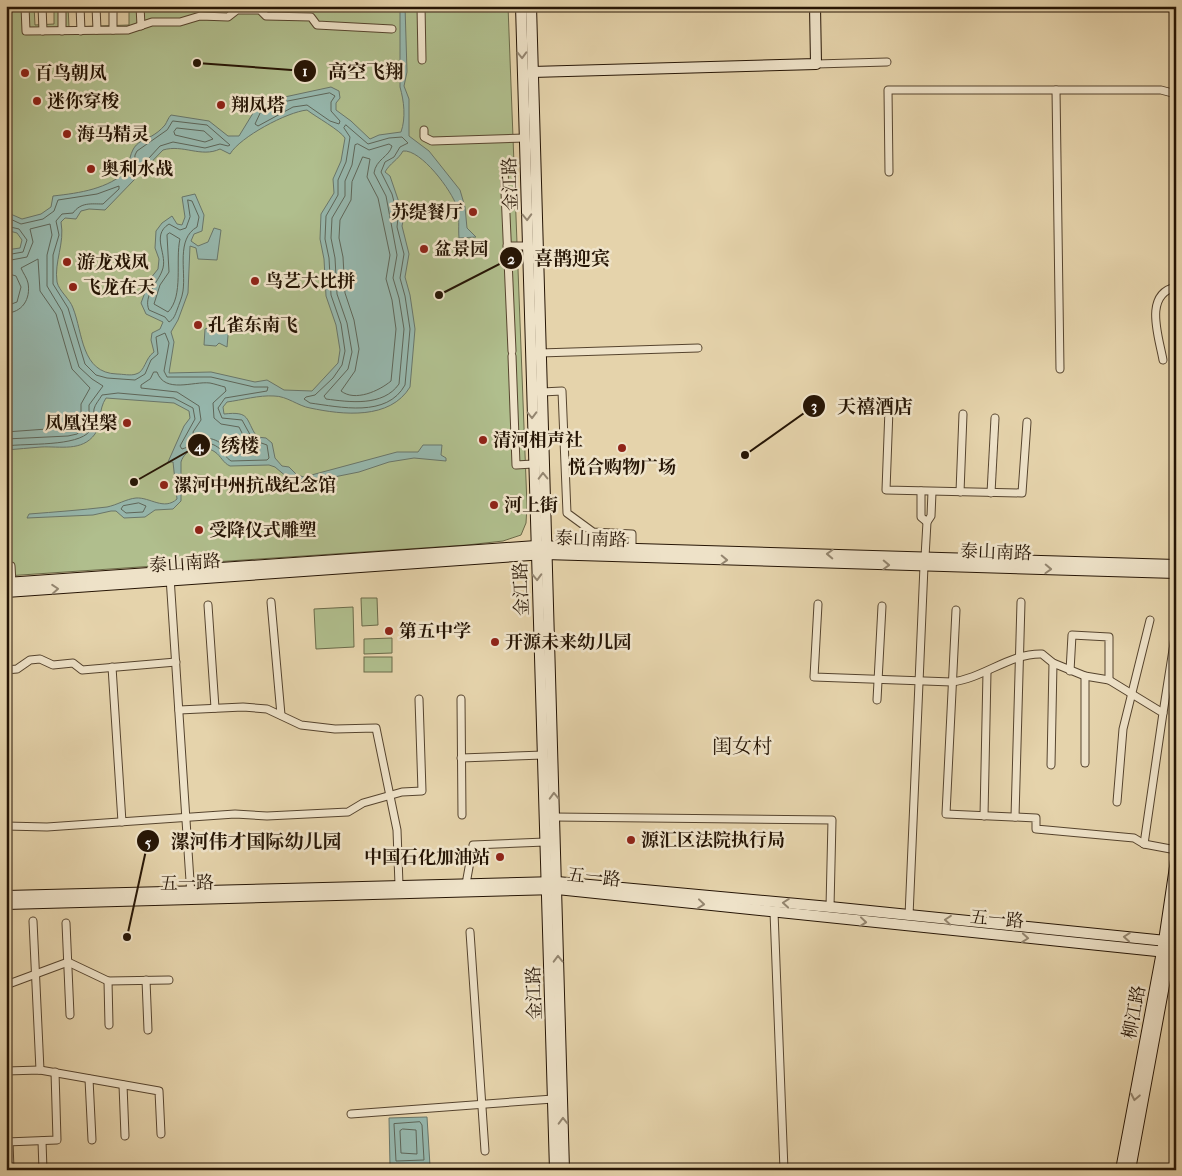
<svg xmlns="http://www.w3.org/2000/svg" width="1182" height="1176" font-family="'IM FELL French Canon','Noto Serif SC',serif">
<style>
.green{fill:#b0be8d;stroke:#6b6a49}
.water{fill:#96b7ad;stroke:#69766a;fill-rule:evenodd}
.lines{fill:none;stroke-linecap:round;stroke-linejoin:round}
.shore{stroke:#5e6659;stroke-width:1}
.street-casing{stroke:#56442e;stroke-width:9}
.secondary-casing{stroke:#261505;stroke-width:12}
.street{stroke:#eee2c8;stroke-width:7}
.secondary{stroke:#eee2c8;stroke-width:10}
.oneway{stroke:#948670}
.poi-dot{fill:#8f2418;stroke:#eee2c8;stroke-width:2}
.labels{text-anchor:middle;stroke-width:5;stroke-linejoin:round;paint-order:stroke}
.poi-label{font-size:18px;font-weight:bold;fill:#261505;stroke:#eee2c8;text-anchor:start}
.street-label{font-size:18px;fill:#261505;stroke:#eee2c8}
.quarter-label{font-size:20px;fill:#261505;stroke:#eee2c8}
.leader{fill:none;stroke:#261505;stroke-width:2}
.callout-dot{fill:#261505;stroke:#eee2c8;stroke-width:2}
.mark-label{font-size:15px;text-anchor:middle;font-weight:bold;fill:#fff}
.callout-label{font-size:19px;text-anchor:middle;font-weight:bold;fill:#261505;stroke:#eee2c8;stroke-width:5;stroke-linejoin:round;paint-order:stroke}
</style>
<rect width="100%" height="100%" fill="#e5d3ab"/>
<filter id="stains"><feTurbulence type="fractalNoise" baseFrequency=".004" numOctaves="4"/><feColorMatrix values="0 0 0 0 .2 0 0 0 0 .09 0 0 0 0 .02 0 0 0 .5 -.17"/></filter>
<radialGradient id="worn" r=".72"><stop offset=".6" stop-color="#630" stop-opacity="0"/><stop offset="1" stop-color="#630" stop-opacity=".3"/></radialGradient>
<g class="green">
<path d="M 6,6 L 34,6 L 35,25 L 54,24 L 54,6 L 68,6 L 69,27 L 129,25 L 129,6 L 508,6 L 527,506 L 526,523 L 521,535 L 503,541 L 467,545 L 6,576 Z"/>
<path d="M 361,598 L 377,598 L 378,625 L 362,626 Z"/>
<path d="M 353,607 L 354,647 L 316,649 L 314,609 Z"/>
<path d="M 392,638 L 392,653 L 364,654 L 364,639 Z"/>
<rect x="364" y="657" width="28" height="15"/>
</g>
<g class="water">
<path d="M 400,6 L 405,6 L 407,72 L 404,86 L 409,99 L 409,136 L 429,151 L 460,190 L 465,207 L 467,228 L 476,237 L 459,238 C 458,227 460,218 457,207 C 452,191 421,149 403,151 C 398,160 390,163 385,172 L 390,176 L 404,217 L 402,226 L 409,254 L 405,277 L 410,295 L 415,329 L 410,387 C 390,420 343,415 310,408 C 298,406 287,396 274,396 C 259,395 242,400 227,402 L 223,407 L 224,414 C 251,411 245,419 257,437 L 266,438 L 272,443 L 275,458 L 282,466 L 289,467 L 297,475 L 304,477 L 397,452 L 418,452 L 423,445 L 442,445 L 441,455 L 446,458 L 446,461 L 414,458 L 389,462 L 359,472 L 319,480 L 294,483 L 275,467 L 269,465 L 230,466 C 223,463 221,456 215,452 C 204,444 185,448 181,462 L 181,501 L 173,509 L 155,510 L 145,517 L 124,518 L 116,511 L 111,511 L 93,515 L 27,518 L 29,514 C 55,512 81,510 107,507 C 117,505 126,499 136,498 C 150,497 164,511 177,499 L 173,462 L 168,462 L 184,426 L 190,418 L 189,411 L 174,403 L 106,398 C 98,410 102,422 95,434 C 82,452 60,446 41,447 C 29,448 18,449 6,450 L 6,303 L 10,287 L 6,281 L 6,250 L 20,248 L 22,240 L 17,233 L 6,230 L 6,212 L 22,219 L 41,214 L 51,207 L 53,196 C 80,193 108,189 128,170 C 132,132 146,147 165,125 C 167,122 168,118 171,115 L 209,121 L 228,136 L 239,136 L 258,105 L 266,101 L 331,87 L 339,91 L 340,98 L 336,103 L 336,110 L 351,121 L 370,139 L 379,135 L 401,132 C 406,118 404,101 400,87 ZM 307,110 C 316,117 340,130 345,138 L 341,161 L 333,179 L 334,193 L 321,214 L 320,239 L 324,259 L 326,296 L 336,325 L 340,350 L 338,363 L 312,391 L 284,390 L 267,380 L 255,382 L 211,372 L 169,373 L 174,342 L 171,332 L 178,320 L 188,293 L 190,246 L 196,248 L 198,259 L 217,260 L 221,230 L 214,228 L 208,242 L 198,246 L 191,241 L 194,234 L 202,231 L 204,215 L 195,194 L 182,197 L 185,217 L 182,225 L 177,224 L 172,216 L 162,223 L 156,231 L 155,248 L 159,259 L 158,269 L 150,279 L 141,303 L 146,314 L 163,322 L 160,329 L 152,333 L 151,340 L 154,352 C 145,358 145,372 136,374 C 131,376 122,374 117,374 C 81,373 83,333 73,308 C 70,299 59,291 57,282 C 54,261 65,244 61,222 L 65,218 L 76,219 L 81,211 L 89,209 L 105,210 L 163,150 C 183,144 201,158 220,149 L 230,154 C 240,137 287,112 307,110 Z"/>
<path d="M 229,324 L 227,347 L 219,343 L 216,346 L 204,345 L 205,329 L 214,326 L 221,328 Z"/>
<path d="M 427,1117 L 430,1166 L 390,1166 L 389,1118 Z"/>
</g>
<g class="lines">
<g class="shore">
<path d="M 330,93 L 335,96 L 331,102 L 331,111 L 340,121 L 339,124 L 330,121 L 307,105 L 293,107 L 258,126 L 255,124 L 262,109 L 268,105 Z"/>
<path d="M 173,121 L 207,125 L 230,145 L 228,146 L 220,144 L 205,148 L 173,142 L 160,146 L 138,170 L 134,170 L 135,155 L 137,151 L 167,130 Z"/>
<path d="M 346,125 L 368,144 L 389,138 L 402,137 L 408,143 L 400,147 L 394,157 L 385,162 L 381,172 L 392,194 L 398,217 L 397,227 L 404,254 L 400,278 L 405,296 L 410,329 L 405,385 C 387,418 340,407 310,403 L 304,399 L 306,397 L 315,395 L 333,378 L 342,365 L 345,351 L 341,324 L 331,295 L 329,258 L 325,239 L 326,216 L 338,195 L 338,180 L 346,162 L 350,137 L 344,128 Z"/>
<path d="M 177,128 L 204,131 L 213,139 L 205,142 L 175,135 L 174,132 Z"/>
<path d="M 358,144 L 369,150 L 389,144 L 392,146 C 389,157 376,159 374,173 L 386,196 L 397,255 L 393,278 L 399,298 L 404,329 L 399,384 C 383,407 349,402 326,399 L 324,396 L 348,369 L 352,352 L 347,323 L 337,294 L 335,258 L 331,238 L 332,218 L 345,196 L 345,181 L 352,165 L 355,145 Z"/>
<path d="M 363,157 L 370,159 L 367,177 L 378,198 L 390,255 L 386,279 L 392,300 L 396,329 L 391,381 C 379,391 355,402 341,391 L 355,371 L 359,349 L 354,320 L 345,293 L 343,257 L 339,238 L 340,220 L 351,200 L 352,182 Z"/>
<path d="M 188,200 L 192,201 L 199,217 L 197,227 C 176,239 186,270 183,291 C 182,298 179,304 177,310 C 175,315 174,319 169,322 L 165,317 L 149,310 C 143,296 158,282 162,271 C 169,255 150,236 169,224 L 180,230 L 186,228 L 190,217 Z"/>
<path d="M 6,217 L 21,224 L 43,219 L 54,211 L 58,200 L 97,194 L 119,186 L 119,189 L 103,204 C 91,204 81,202 73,213 L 62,214 L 56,221 L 59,235 L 53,255 L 53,284 L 68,308 L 85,364 L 96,375 L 107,378 L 135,380 L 145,374 L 151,360 L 158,354 L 156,337 L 165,333 L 169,343 L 164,371 L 167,377 L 211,377 L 254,387 L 268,387 L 267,391 L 225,398 L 218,408 L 222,418 L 242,420 L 253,440 L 267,445 L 269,458 L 267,460 L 231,461 C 226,458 224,453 220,449 C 208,438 194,445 182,449 L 180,446 L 195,419 L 193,408 L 174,398 L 118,393 L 102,395 C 100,399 95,404 94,409 C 93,417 96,424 90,431 C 77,447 27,443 6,446"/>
<path d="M 6,226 L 19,229 L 27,240 L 23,252 L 6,255"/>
<path d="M 170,233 L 180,239 C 175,260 184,296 168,312 L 154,304 L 160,285 L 169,272 L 167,235 Z"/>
<path d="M 6,261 L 27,257 L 33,242 L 30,229 L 50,224 L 52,235 L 47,255 L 47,286 L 62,311 L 79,367 L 92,379 L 103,386 L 89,405 L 89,419 L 85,427 L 77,434 L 68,436 L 6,439"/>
<path d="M 6,273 L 16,276 L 21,287 L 17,302 L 6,306"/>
<path d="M 6,313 C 22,313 31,299 28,283 C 27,278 23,273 21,268 L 38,259 L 40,291 L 56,314 L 72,369 L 90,388 L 81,404 L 81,418 L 74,427 L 6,432"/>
<path d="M 154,372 L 157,372 C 165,394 193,381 210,383 C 215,384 221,386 225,387 L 226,391 L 213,403 L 214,418 L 221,424 L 239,427 L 247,443 L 256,450 L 256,453 L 233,455 C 218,439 215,438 194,437 L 193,432 L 201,420 L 199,406 L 177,392 L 141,388 L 141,385 L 150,379 Z"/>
<path d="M 139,503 L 146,506 L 143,512 L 126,513 L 121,509 L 123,506 Z"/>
<path d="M 420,1122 L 422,1125 L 424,1160 L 396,1161 L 394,1124 Z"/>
<path d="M 403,1129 L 416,1130 L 417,1154 L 401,1153 L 400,1131 Z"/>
</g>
<defs>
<g id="street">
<path d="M 25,6 L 26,31 L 128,30 L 152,22 L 180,22 L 200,16 L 228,17 L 237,10 L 260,10 L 266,16 L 311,17 L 317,25 L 392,29"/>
<path d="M 42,6 L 43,31"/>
<path d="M 80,6 L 81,31"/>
<path d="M 96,6 L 97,30"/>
<path d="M 113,6 L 113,30"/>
<path d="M 140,6 L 141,26"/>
<path d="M 421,6 L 422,60"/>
<path d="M 62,31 L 62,6"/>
<path d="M 816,64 L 887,62"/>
<path d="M 1056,90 L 1060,369"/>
<path d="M 424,130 L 424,137 L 432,141 L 525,138"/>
<path d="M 504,169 L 512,351"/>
<path d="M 889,172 L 888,90 L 1161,90 L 1176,94"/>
<path d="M 507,246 L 528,246"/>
<path d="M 540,353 L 698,348"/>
<path d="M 512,356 L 516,465 L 533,464"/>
<path d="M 1163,360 C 1159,337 1143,294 1176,287"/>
<path d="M 542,392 L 562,391 L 567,513 L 593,532 L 632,534 L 632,548"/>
<path d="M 889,409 L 886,490 L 1022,493 L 1027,422"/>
<path d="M 921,491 L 921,517 L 927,522"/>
<path d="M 960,492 L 963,414"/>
<path d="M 991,493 L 995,418"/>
<path d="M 925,557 L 927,522 L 931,516 L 932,492"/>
<path d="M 6,566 L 11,566 L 12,583"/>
<path d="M 170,577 L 191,896"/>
<path d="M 271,602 L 281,715"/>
<path d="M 818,604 L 814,677 L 952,682 C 984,678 1010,653 1042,654 L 1053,663 L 1051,765"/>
<path d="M 208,605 L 215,708"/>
<path d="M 956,610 L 946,814 L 1036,818 L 1036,829 L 1134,838 L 1144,844 L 1176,850"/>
<path d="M 1053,663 L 1085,676 L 1109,680 L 1163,713 L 1144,844"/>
<path d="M 112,667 L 122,822"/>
<path d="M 6,670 L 17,669 L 30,660 L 40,659 L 53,665 L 73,663 L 82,670 L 176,662"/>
<path d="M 1070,671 L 1072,635 L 1109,637 L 1109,680"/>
<path d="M 1085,676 L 1085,763"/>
<path d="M 461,699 L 462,815"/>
<path d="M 877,700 L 882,606"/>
<path d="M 179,710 L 243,707 L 267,709 L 301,725 L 335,729 L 376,728 L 397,830 L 399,885"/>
<path d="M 1163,713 L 1175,637"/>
<path d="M 461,758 L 543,755"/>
<path d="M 1117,802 L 1123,729 L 1150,620"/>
<path d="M 984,816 L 987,672"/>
<path d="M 554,817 L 832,820 L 830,907"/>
<path d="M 1015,817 L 1021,602"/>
<path d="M 6,826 L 47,827 L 235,814 L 267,816 L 348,812 L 363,803 L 402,792 L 422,791 L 419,699"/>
<path d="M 466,884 L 473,845 L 545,842"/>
<path d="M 774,912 L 784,1170"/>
<path d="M 909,916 L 924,566"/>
<path d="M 33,921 L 40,1070"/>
<path d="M 66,923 L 70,1015"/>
<path d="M 470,932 L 485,1151"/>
<path d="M 146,980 L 148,1030"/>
<path d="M 108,981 L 109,1025"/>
<path d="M 6,985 L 68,962 L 108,981 L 169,980"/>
<path d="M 6,1071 L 40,1070 L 159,1091 L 161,1134"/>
<path d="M 89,1079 L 92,1140"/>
<path d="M 123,1085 L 125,1136"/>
<path d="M 351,1114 L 553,1099"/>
<path d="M 42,1141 L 43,1170"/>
<path d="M 6,1142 L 57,1140 L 55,1072"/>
<path d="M 9,1142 L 10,1170"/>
</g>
<g id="secondary">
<path d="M 521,6 L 555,1170"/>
<path d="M 531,6 L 564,1170"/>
<path d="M 532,72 L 816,64 L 815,6"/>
<path d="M 6,583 L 536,546 L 1176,565"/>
<path d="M 6,592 L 545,554 L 1176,573"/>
<path d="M 6,896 L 557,882 L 830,907 L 1176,942"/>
<path d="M 6,904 L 557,889 L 1176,953"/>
<path d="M 1121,1170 L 1164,941 L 1176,860"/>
<path d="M 1130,1170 L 1176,920"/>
</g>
</defs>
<use href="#street" class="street-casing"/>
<use href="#secondary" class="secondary-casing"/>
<use href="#street" class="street"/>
<use href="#secondary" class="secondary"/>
</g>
<defs><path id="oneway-chevron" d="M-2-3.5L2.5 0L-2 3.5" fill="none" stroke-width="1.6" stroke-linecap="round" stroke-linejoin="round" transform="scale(1.25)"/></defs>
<g class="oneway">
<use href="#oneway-chevron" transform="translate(522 55) rotate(88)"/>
<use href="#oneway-chevron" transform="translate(527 217) rotate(88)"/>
<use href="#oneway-chevron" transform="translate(532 415) rotate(89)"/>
<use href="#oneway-chevron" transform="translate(543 476) rotate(-91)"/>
<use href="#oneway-chevron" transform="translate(830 554) rotate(-178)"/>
<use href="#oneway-chevron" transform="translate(724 560) rotate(2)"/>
<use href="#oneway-chevron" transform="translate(886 565) rotate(2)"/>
<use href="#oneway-chevron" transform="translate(1048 569) rotate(2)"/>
<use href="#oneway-chevron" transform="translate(537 577) rotate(88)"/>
<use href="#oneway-chevron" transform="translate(55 589) rotate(-4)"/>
<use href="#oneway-chevron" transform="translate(554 796) rotate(-92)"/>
<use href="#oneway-chevron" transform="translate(786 903) rotate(-175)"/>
<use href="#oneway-chevron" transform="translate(701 904) rotate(6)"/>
<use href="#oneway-chevron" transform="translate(948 920) rotate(-175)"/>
<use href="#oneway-chevron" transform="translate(863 922) rotate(6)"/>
<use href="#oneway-chevron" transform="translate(1127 937) rotate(-175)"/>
<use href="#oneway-chevron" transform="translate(1025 938) rotate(5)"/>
<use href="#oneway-chevron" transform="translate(558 959) rotate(-91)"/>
<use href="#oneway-chevron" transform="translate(1135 1097) rotate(101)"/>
<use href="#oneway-chevron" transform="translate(563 1121) rotate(-91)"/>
</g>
<g class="poi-dot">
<circle cx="25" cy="73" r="5"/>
<circle cx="37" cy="101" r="5"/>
<circle cx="221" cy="105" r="5"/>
<circle cx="67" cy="134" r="5"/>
<circle cx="91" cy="169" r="5"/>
<circle cx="473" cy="212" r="5"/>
<circle cx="424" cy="249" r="5"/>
<circle cx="67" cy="262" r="5"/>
<circle cx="255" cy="281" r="5"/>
<circle cx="73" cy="287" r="5"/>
<circle cx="198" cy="325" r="5"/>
<circle cx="127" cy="423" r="5"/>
<circle cx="483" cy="440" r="5"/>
<circle cx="622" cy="448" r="5"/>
<circle cx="164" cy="485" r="5"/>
<circle cx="494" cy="505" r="5"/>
<circle cx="199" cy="530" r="5"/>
<circle cx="389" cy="631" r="5"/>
<circle cx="495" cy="642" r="5"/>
<circle cx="631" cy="840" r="5"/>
<circle cx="500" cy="857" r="5"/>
</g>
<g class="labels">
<g class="poi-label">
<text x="35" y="79">百鸟朝凤</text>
<text x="47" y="107">迷你穿梭</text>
<text x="231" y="111">翔凤塔</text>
<text x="77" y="140">海马精灵</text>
<text x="101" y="175">奥利水战</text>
<text x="463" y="218" text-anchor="end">苏缇餐厅</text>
<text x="434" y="255">盆景园</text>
<text x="77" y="268">游龙戏凤</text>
<text x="265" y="287">鸟艺大比拼</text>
<text x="83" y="293">飞龙在天</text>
<text x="208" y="331">孔雀东南飞</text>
<text x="117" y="429" text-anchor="end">凤凰涅槃</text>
<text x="493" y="446">清河相声社</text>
<text x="622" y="473" text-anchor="middle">悦合购物广场</text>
<text x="174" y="491">漯河中州抗战纪念馆</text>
<text x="504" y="511">河上街</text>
<text x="209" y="536">受降仪式雕塑</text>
<text x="399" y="637">第五中学</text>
<text x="505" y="648">开源未来幼儿园</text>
<text x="641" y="846">源汇区法院执行局</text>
<text x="490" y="863" text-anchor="end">中国石化加油站</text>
</g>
<g class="street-label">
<text transform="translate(510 184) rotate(-92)" y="6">金江路</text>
<text transform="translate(591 539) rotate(2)" y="6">泰山南路</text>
<text transform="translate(996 552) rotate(2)" y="6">泰山南路</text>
<text transform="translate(185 563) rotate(-4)" y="6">泰山南路</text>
<text transform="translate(521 589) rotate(-92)" y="6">金江路</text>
<text transform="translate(594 877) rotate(6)" y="6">五一路</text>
<text transform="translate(187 883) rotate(-1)" y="6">五一路</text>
<text transform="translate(997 919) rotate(5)" y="6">五一路</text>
<text transform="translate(534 993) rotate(-92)" y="6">金江路</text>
<text transform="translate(1134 1012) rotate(-79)" y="6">柳江路</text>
</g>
<g class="quarter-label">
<text x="742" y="753">闺女村</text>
</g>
</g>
<path class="leader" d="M197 63L305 71M439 295L511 258M745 455L814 406M134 482L199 445M127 937L148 841"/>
<g class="callout-dot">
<circle cx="197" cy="63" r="5"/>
<circle cx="439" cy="295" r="5"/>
<circle cx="745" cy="455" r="5"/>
<circle cx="134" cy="482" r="5"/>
<circle cx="127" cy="937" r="5"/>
<circle cx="305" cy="71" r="12"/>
<circle cx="511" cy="258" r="12"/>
<circle cx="814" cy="406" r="12"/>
<circle cx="199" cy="445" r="12"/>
<circle cx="148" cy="841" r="12"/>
</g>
<g class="mark-label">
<text x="305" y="76">1</text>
<text x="511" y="264">2</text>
<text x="814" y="411">3</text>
<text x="199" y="451">4</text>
<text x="148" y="847">5</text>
</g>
<g class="callout-label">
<text x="366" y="78">高空飞翔</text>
<text x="572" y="265">喜鹊迎宾</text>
<text x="875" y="413">天禧酒店</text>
<text x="240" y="452">绣楼</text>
<text x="256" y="848">漯河伟才国际幼儿园</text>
</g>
<rect width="1182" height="1176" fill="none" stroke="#e5d3ab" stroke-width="25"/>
<rect x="8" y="8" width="1167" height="1161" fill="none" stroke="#261505" stroke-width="2.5"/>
<rect x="12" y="12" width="1157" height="1151" fill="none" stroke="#261505"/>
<rect width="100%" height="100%" filter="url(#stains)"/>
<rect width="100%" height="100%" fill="url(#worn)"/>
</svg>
